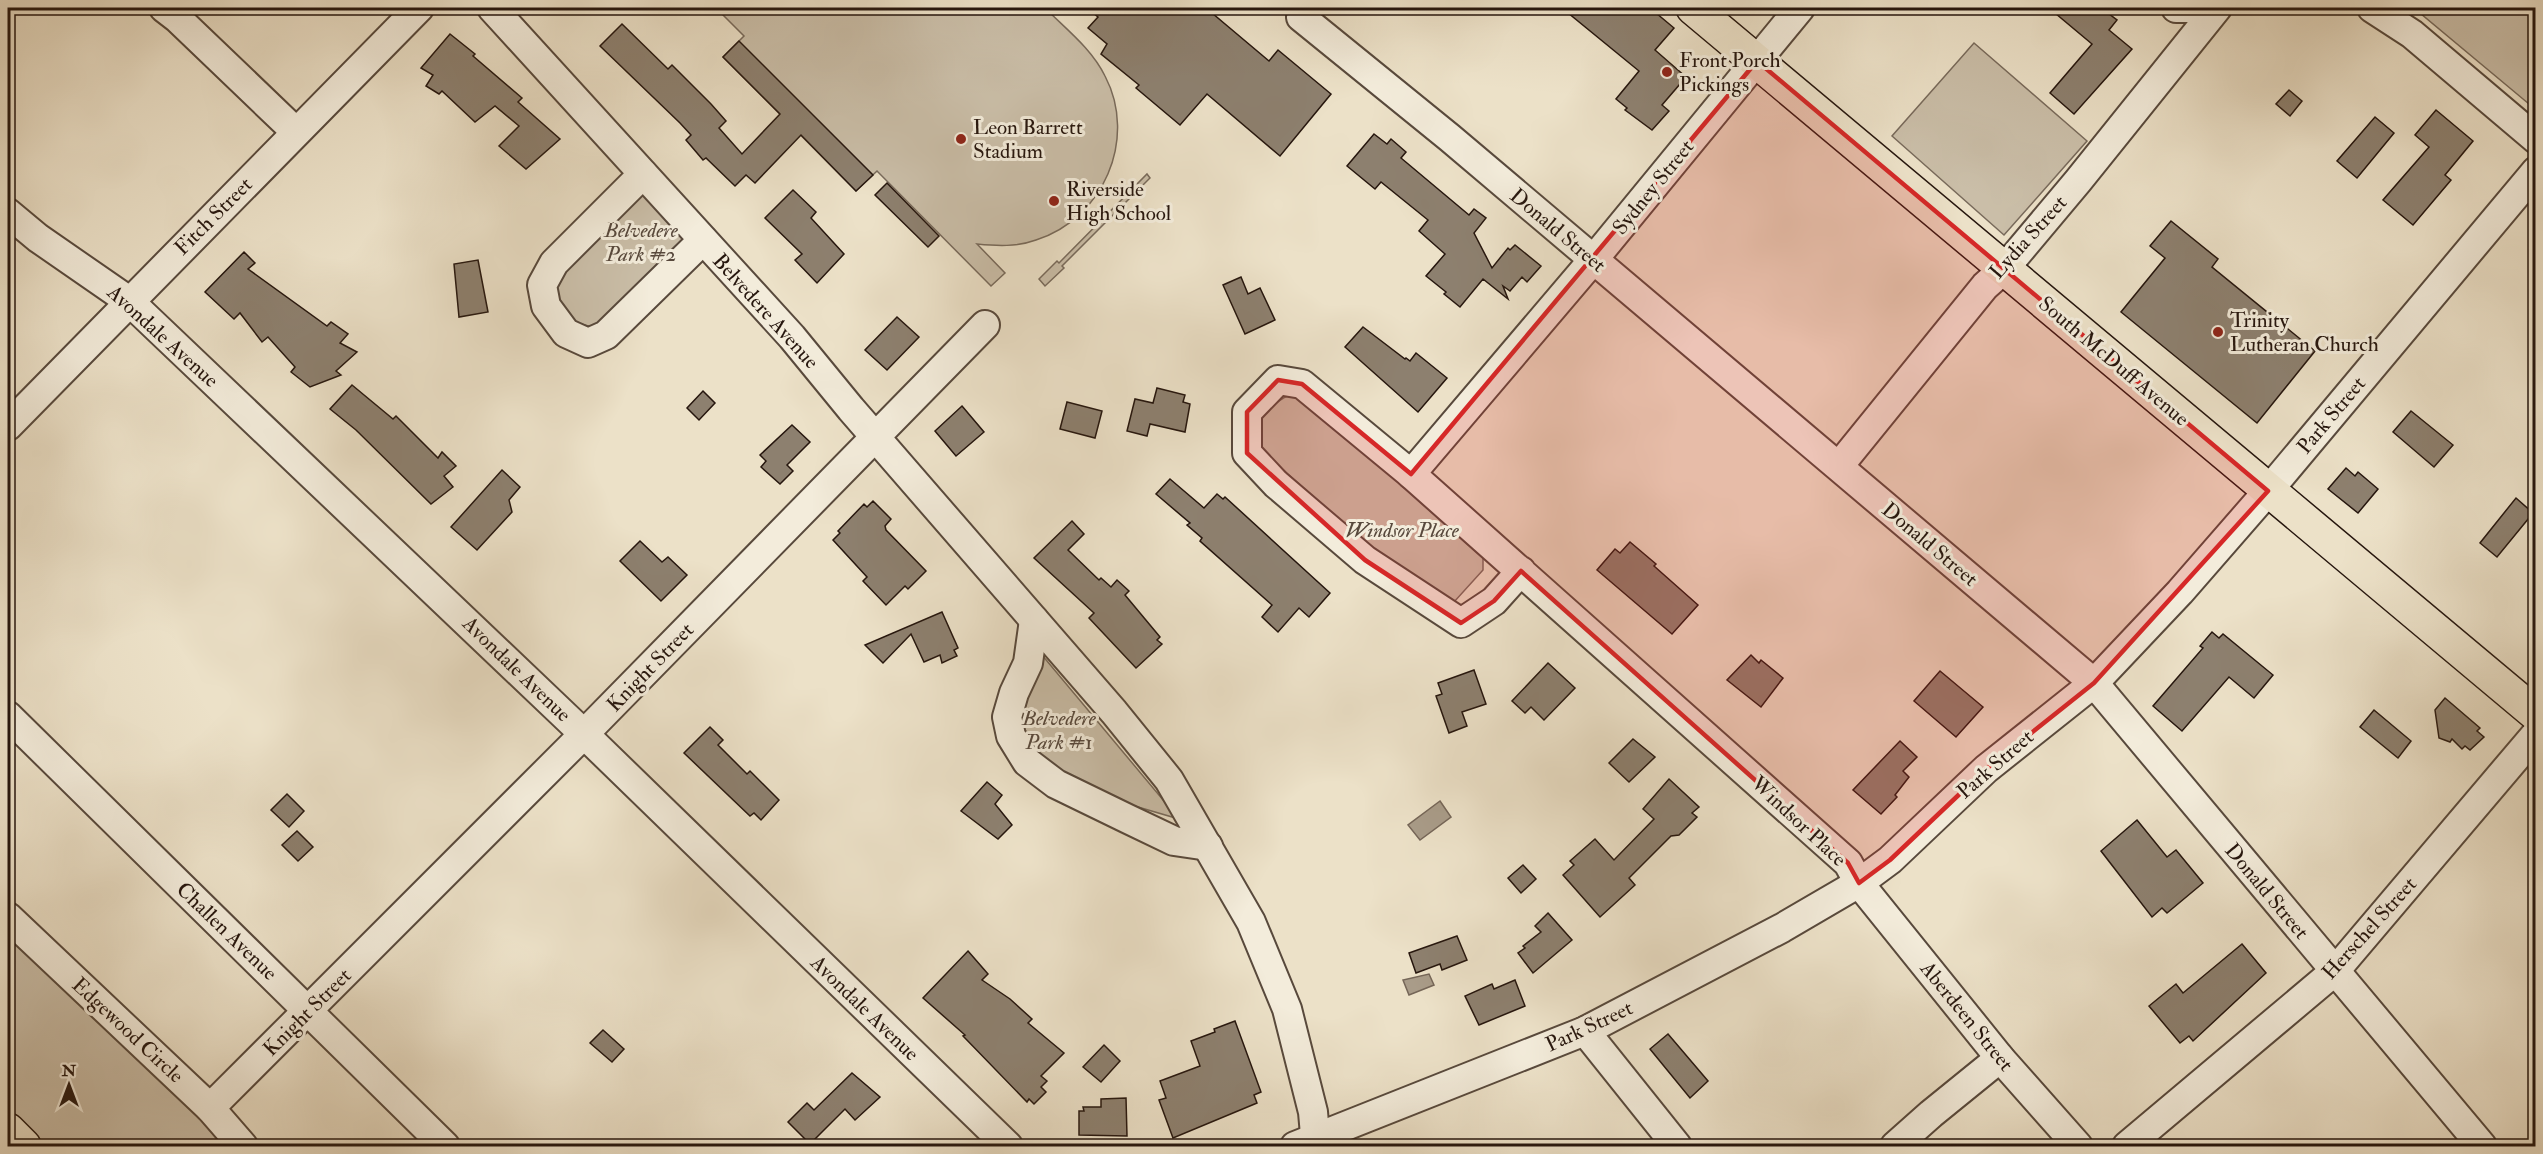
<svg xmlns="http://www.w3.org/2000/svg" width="2543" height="1154" font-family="'IM FELL Double Pica',serif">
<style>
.green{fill:#cabea8;stroke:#786a5b;stroke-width:1.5}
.water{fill:#a99c89;stroke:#756658;stroke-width:1.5}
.building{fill:#8d806f;stroke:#26160e;stroke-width:1.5}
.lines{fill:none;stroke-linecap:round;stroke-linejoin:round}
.minor-casing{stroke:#58493c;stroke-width:32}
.major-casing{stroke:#26160e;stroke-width:36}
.minor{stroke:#f3ecdb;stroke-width:28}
.major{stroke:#ece1c8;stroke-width:33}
.marked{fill:#d62828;fill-opacity:0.2;stroke:#d62828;stroke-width:4.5;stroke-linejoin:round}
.poi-dot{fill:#8f2418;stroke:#f3ecdb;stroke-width:2}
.labels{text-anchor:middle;stroke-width:6;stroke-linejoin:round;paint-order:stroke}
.poi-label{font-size:21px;fill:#26160e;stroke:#f3ecdb;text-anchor:start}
.street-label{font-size:21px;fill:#26160e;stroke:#f3ecdb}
.park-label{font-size:21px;font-style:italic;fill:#57483c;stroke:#f3ecdb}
</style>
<rect width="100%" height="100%" fill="#ece1c8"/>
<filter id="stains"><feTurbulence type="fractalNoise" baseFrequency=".00333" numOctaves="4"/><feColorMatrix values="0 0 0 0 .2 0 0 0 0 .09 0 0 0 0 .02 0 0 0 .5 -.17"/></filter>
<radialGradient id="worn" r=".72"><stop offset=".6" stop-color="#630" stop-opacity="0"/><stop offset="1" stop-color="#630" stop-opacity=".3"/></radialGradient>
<g class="green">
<path d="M 716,8 L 1045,8 C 1066,29 1092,49 1105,76 C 1138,139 1103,219 1036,240 C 1017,247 997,246 977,244 L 1005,273 L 991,286 L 877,171 L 856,191 L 723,57 L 744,36 Z"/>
<path d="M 2412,8 L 2535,8 L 2535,109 L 2415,9 Z"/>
<path d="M 1974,43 L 2087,141 L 2004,235 L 1892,136 Z"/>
<path d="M 1147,174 L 1150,178 L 1062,266 L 1064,268 L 1045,286 L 1039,279 L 1057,261 L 1059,263 Z"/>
<path d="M 643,185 L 697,244 L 606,325 C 575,331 556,312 550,282 Z"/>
<path d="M 1294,394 L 1311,404 L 1483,558 L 1483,570 L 1454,602 L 1429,599 L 1255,445 C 1255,439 1254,430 1256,425 C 1260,415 1283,395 1294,394 Z"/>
<path d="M 1042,655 L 1179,819 L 1114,800 L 1073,782 L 1024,742 L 1019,715 Z"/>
<path d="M 8,930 L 231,1146 L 8,1146 Z"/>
</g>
<g class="water">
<path d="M 1440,801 L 1451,817 L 1420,840 L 1408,825 Z"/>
<path d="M 1429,974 L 1434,985 L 1409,995 L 1403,980 Z"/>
</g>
<g class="building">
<path d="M 1087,8 L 1206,8 L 1269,61 L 1278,50 L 1331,94 L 1280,156 L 1207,94 L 1180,125 L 1136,88 L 1139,85 L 1101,54 L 1107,44 L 1088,28 L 1098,17 Z"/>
<path d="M 1562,8 L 1650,8 L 1674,28 L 1655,50 L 1686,77 L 1662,105 L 1669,111 L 1652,130 L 1625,110 L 1627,108 L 1616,99 L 1639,71 Z"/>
<path d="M 2049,8 L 2101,8 L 2117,20 L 2109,30 L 2132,49 L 2074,114 L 2050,93 L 2092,44 Z"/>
<path d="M 622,24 L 668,69 L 672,65 L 711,104 L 726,121 L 719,128 L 742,154 L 780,114 L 723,57 L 739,41 L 873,175 L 856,191 L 801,135 L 755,183 L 746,175 L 735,186 L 706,158 L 703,160 L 686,140 L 691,135 L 680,123 L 600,46 Z"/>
<path d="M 450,34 L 475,54 L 473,56 L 522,98 L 518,102 L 560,139 L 526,169 L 499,146 L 519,126 L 495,106 L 475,122 L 442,91 L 439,94 L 426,86 L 433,75 L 421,68 Z"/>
<path d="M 2289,90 L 2302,101 L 2290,116 L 2276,104 Z"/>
<path d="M 2436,110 L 2473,141 L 2445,175 L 2451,180 L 2413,225 L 2383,200 L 2429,147 L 2415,135 Z"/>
<path d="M 2375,117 L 2394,133 L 2357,178 L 2337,161 Z"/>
<path d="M 1374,134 L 1387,144 L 1391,139 L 1406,152 L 1401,158 L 1469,215 L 1474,209 L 1486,218 L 1474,233 L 1492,268 L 1508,248 L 1510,250 L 1515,245 L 1541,266 L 1527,282 L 1522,277 L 1510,291 L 1503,286 L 1508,299 L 1483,279 L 1460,307 L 1444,294 L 1446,292 L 1426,276 L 1445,254 L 1419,231 L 1428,220 L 1381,182 L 1375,189 L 1347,166 Z"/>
<path d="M 887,183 L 939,236 L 928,247 L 875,195 Z"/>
<path d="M 793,190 L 816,212 L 811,218 L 844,254 L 817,283 L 795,260 L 802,254 L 765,218 Z"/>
<path d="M 2171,221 L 2218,259 L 2212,267 L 2315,351 L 2257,423 L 2121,312 L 2165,258 L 2150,246 Z"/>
<path d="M 244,252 L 255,263 L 248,269 L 327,326 L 331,322 L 348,334 L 340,343 L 357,352 L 336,371 L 341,375 L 310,387 L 291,372 L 295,367 L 268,337 L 262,342 L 240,313 L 234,319 L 205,292 Z"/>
<path d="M 478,260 L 488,312 L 459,317 L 454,264 Z"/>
<path d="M 1241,277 L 1248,294 L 1260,288 L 1275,320 L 1245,334 L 1223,285 Z"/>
<path d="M 897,317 L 919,337 L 887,370 L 865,350 Z"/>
<path d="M 1363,327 L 1405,359 L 1406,358 L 1410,361 L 1416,353 L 1447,378 L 1418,412 L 1345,347 Z"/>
<path d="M 352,385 L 393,419 L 396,416 L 438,458 L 442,452 L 456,466 L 444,476 L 453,487 L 431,504 L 356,430 L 330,409 Z"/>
<path d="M 1157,388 L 1185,395 L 1183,402 L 1190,404 L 1185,432 L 1150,424 L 1147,436 L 1127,431 L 1135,399 L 1153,403 Z"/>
<path d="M 703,391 L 715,403 L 699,420 L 687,408 Z"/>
<path d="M 1067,402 L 1102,411 L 1095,438 L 1060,429 Z"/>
<path d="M 962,406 L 984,432 L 956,456 L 935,431 Z"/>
<path d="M 2411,411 L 2453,445 L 2434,467 L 2393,432 Z"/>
<path d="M 792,425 L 810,442 L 787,465 L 793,471 L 780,484 L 761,467 L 766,461 L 760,455 Z"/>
<path d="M 2346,468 L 2355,476 L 2358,472 L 2378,489 L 2358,513 L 2328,489 Z"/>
<path d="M 502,470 L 520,487 L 509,500 L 512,512 L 477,550 L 451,527 Z"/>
<path d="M 1170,479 L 1204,508 L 1217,494 L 1223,499 L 1225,497 L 1330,593 L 1309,617 L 1299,608 L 1278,632 L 1262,617 L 1272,605 L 1200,541 L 1202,538 L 1187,525 L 1190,523 L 1156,494 Z"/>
<path d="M 2516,498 L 2533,513 L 2497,557 L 2480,543 Z"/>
<path d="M 873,501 L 891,519 L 885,526 L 886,530 L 926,571 L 908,589 L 905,586 L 886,605 L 863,581 L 867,577 L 833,540 L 840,533 L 838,531 L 864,504 L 867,507 Z"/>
<path d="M 1072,521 L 1084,534 L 1068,550 L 1099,580 L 1101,578 L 1111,587 L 1117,580 L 1129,591 L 1125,595 L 1160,637 L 1157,640 L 1162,644 L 1136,668 L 1089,618 L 1094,613 L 1034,558 Z"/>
<path d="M 640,541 L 662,562 L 668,557 L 687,575 L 661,601 L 620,561 Z"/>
<path d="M 1630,542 L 1656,564 L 1654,566 L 1698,605 L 1672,634 L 1597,570 L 1615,549 L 1620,553 Z"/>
<path d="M 942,612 L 958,648 L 954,650 L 957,656 L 942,663 L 940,655 L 924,662 L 911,634 L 883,663 L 865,645 Z"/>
<path d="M 2212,632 L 2219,638 L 2223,634 L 2273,675 L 2254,698 L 2229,677 L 2182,731 L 2153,706 L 2203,648 L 2200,646 Z"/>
<path d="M 1751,655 L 1759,663 L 1761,660 L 1783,678 L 1761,707 L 1727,680 Z"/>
<path d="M 1548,663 L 1575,688 L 1544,720 L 1531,707 L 1525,713 L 1512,701 Z"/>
<path d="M 1474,670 L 1486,704 L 1462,712 L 1467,726 L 1449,733 L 1436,696 L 1442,694 L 1438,683 Z"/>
<path d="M 1940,671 L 1983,707 L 1956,737 L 1914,701 Z"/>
<path d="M 2445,698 L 2480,728 L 2477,731 L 2484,737 L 2470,750 L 2465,746 L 2462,749 L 2452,739 L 2450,742 L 2439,738 L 2435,710 Z"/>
<path d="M 2374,710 L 2411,741 L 2398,758 L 2360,727 Z"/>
<path d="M 710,727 L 723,740 L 718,745 L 747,774 L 750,771 L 779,800 L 761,820 L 754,813 L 750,816 L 684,753 Z"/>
<path d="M 1633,739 L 1655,757 L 1629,782 L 1609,763 Z"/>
<path d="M 1900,741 L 1917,757 L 1903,771 L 1909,777 L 1895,795 L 1897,797 L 1881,814 L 1853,790 Z"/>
<path d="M 1669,779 L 1699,807 L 1692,813 L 1697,817 L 1679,835 L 1671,836 L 1629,878 L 1635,885 L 1600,917 L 1563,875 L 1574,865 L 1570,861 L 1595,839 L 1614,860 L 1654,819 L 1643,809 Z"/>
<path d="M 987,782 L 1002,795 L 995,804 L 1012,825 L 998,839 L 961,811 Z"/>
<path d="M 287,794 L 304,811 L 289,827 L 271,810 Z"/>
<path d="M 2137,820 L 2167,857 L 2176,850 L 2203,883 L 2167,913 L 2162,908 L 2152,917 L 2101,851 Z"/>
<path d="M 297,831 L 313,847 L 298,861 L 282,845 Z"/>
<path d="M 1523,865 L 1536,879 L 1521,893 L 1508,878 Z"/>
<path d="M 1548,913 L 1572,940 L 1533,973 L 1518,953 L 1525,948 L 1523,946 L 1541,932 L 1535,926 Z"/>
<path d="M 1457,936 L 1467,960 L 1442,970 L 1440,964 L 1416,973 L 1409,953 Z"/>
<path d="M 2242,944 L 2266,973 L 2193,1041 L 2189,1036 L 2180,1043 L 2149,1006 L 2176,984 L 2183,993 Z"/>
<path d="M 968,951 L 988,974 L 982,980 L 1010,999 L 1032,1019 L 1028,1023 L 1064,1053 L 1041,1076 L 1047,1081 L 1041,1087 L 1046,1092 L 1034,1104 L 1029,1099 L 1027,1102 L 963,1036 L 965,1035 L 923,998 Z"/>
<path d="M 1515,980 L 1525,1006 L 1479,1025 L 1465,996 L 1492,984 L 1494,989 Z"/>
<path d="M 1235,1021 L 1261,1092 L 1254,1095 L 1257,1103 L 1173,1138 L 1159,1100 L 1166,1098 L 1160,1081 L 1200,1066 L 1191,1041 L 1215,1032 L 1214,1029 Z"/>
<path d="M 603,1030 L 624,1049 L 612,1062 L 590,1043 Z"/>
<path d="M 1668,1034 L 1708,1081 L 1690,1098 L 1650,1049 Z"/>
<path d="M 1104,1045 L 1120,1061 L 1101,1082 L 1083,1067 Z"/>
<path d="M 852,1073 L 880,1097 L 855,1120 L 845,1109 L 810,1144 L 788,1122 L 807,1103 L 814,1110 Z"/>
<path d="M 1126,1098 L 1127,1136 L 1079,1135 L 1079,1111 L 1084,1111 L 1083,1107 L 1101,1107 L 1101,1099 Z"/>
</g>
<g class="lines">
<defs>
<g id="minor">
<path d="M 164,8 L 177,18 L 296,132"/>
<path d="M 492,8 L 792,337 L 851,409 L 1114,712 L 1169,780 L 1251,922 L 1287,1009 L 1313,1112 L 1316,1146"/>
<path d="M 2176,8 L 2197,8"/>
<path d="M 2372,8 L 2412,34 L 2536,139"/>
<path d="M 1301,17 L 1450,138 L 2094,683 L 2482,1146"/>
<path d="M 643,174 L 554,263 L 542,285 L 546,306 L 566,333 L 588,343 L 606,335 L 703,240"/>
<path d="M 8,213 L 38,238 L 129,301 L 584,734 L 1008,1146"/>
<path d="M 8,426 L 419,8"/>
<path d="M 1839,466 L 1985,286 L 2005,268 L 2078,181 L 2217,8"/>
<path d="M 1411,474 L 1593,260 L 1800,8"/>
<path d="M 1521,571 L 1494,601 L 1461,623 L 1365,560 L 1276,484 L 1247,453 L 1247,412 L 1278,380 L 1302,384 L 1411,474 L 1848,863 L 1859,883 L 2000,1058 L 2078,1146"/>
<path d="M 1034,620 L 1028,663 L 1014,693 L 1007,717 L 1011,736 L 1027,762 L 1056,784 L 1128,819 L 1174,841 L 1208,846"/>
<path d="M 8,716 L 445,1146"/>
<path d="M 8,917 L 210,1108 L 243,1146"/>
<path d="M 1585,1031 L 1677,1146"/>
<path d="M 210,1108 L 584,734 L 985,325"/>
<path d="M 1295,1146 L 1585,1031 L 1782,928 L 1859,883 L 1890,860 L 1986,769 L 2094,683 L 2180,592 L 2268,491 L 2536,171"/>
<path d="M 1895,1146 L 1931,1114 L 2000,1058"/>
<path d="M 2127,1146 L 2335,971 L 2536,734"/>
</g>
<g id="major">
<path d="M 1693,8 L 2536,714"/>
<path d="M 8,1130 L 24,1146"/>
</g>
</defs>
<use href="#minor" class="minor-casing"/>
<use href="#major" class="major-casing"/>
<use href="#minor" class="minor"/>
<use href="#major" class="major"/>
</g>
<path class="marked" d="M 1757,61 L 2268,491 L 2094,683 L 1986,769 L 1890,860 L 1859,883 L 1848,863 L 1521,571 L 1494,601 L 1461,623 L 1365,560 L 1247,453 L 1247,412 L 1278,380 L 1302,384 L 1411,474 Z"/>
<g class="poi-dot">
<circle cx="1667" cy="72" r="6"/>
<circle cx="961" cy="139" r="6"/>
<circle cx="1054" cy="201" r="6"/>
<circle cx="2218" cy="332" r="6"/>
</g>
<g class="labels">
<g class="poi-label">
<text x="1679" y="67">Front Porch<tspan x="1679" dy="24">Pickings</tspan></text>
<text x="973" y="134">Leon Barrett<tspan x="973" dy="24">Stadium</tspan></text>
<text x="1066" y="196">Riverside<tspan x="1066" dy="24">High School</tspan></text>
<text x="2230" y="327">Trinity<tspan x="2230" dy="24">Lutheran Church</tspan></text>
</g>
<g class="street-label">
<text transform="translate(1653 187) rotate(-51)" y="7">Sydney Street</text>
<text transform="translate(213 216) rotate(-45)" y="7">Fitch Street</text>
<text transform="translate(1558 230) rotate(40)" y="7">Donald Street</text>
<text transform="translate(2028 237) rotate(-48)" y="7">Lydia Street</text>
<text transform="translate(766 311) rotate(48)" y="7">Belvedere Avenue</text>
<text transform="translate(163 336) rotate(42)" y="7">Avondale Avenue</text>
<text transform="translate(2114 361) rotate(40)" y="7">South McDuff Avenue</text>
<text transform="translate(2331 415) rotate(-50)" y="7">Park Street</text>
<text transform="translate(1930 544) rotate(40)" y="7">Donald Street</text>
<text transform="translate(650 667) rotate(-46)" y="7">Knight Street</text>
<text transform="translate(517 669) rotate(44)" y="7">Avondale Avenue</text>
<text transform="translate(1995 764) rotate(-41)" y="7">Park Street</text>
<text transform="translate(1799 821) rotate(43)" y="7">Windsor Place</text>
<text transform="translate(2267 891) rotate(50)" y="7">Donald Street</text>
<text transform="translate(2369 928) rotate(-48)" y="7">Herschel Street</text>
<text transform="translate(227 931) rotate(44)" y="7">Challen Avenue</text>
<text transform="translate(865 1008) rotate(44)" y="7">Avondale Avenue</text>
<text transform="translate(307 1012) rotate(-45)" y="7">Knight Street</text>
<text transform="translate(1967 1016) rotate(51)" y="7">Aberdeen Street</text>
<text transform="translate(1589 1026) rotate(-25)" y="7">Park Street</text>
<text transform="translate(128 1030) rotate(43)" y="7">Edgewood Circle</text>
</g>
<g class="park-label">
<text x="641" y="237">Belvedere<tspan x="641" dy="24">Park #2</tspan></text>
<text x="1402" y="537">Windsor Place</text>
<text x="1059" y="725">Belvedere<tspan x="1059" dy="24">Park #1</tspan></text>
</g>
</g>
<rect width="2543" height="1154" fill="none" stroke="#ece1c8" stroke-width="30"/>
<rect x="9" y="9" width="2525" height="1136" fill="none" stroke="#26160e" stroke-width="3"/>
<rect x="15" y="15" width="2513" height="1124" fill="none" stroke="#26160e" stroke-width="1.5"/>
<g transform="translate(69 1085)" stroke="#f3ecdb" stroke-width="4.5" paint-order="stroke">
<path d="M0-4.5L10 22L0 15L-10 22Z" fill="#26160e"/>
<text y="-9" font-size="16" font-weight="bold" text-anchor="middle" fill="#26160e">N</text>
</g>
<rect width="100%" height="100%" filter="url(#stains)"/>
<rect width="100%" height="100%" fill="url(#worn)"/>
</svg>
